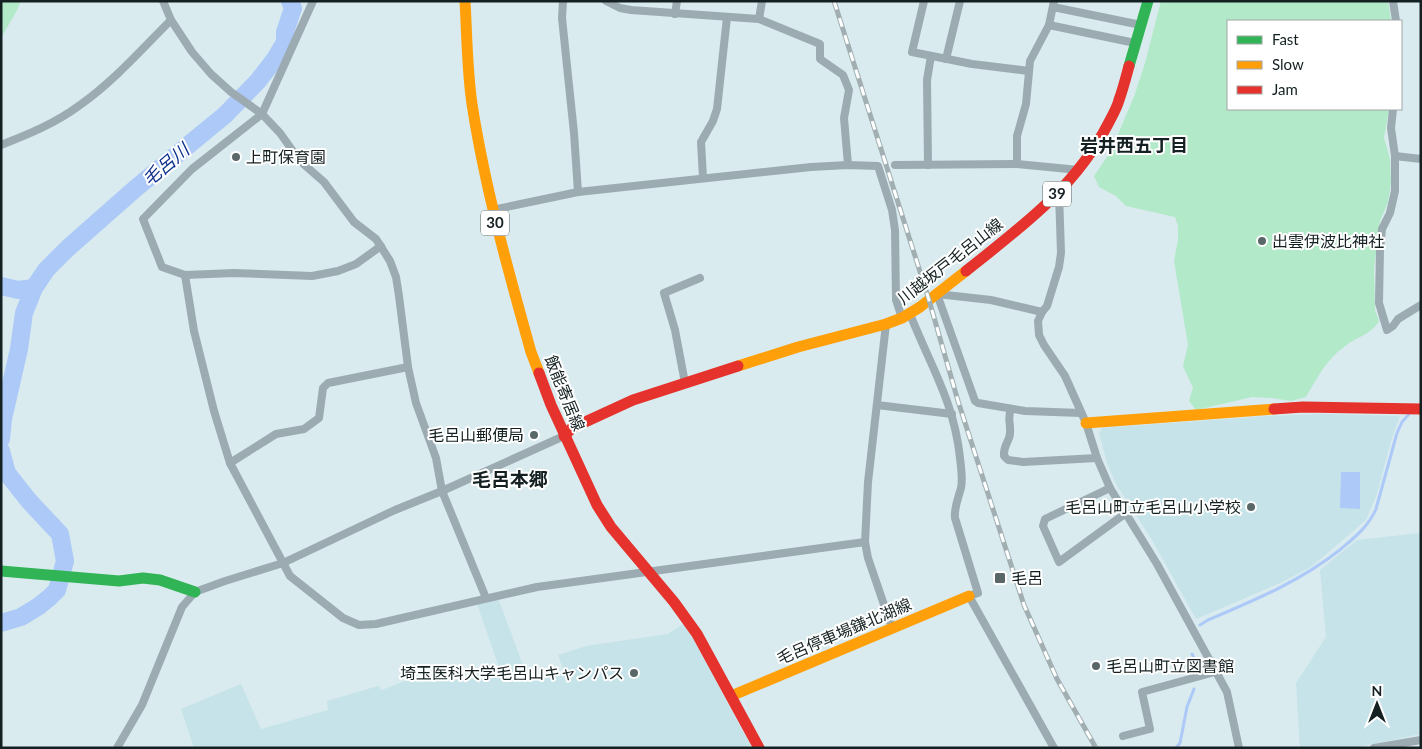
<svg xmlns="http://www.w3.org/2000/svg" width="1422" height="749" font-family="Lato,'Noto Sans JP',sans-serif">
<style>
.built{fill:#c5e3e8}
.green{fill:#b2e9c8}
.water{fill:#acc9f8}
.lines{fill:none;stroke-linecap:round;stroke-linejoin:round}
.stream{stroke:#acc9f8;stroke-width:3}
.river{stroke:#acc9f8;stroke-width:18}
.street{stroke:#9cabb2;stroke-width:8}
.fast{stroke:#30b455;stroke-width:11}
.slow{stroke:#ff9f0a;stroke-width:11}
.jam{stroke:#e5322d;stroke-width:11}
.rail-casing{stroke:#a1afb3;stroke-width:5}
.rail{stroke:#fff;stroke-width:3;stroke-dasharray:9;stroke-linecap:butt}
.poi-dot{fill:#596769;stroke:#fff;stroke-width:2}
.labels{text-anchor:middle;stroke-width:4;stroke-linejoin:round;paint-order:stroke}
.shield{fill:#fff;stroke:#5a6364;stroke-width:1}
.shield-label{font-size:15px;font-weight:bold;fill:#142021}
.poi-label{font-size:16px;fill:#142021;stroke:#fff;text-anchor:start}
.street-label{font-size:16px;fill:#142021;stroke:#fff}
.neighbourhood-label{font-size:18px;font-weight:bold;fill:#142021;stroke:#fff}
.water-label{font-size:18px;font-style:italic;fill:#0c308d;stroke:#fff}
.quarter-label{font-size:19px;font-weight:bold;fill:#142021;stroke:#fff}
</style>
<rect width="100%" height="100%" fill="#d9ebee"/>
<g class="built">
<path d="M 1322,414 L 1400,416 L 1391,441 L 1377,494 L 1366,520 L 1311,567 L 1280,583 L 1196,619 L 1152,540 L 1116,484 L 1107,463 L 1099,433 L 1101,430 L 1102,428 L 1268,416 Z"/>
<path d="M 1421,533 L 1421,734 L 1354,748 L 1300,748 L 1296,683 L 1326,637 L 1320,570 L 1357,540 Z"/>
<path d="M 498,598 L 529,681 L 564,671 L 558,655 L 586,646 L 668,634 L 683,624 L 689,631 L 752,748 L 194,748 L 181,709 L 241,684 L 261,729 L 328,710 L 327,701 L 378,686 L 382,690 L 415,677 L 417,683 L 447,676 L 450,682 L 499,667 L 477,604 Z"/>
</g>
<g class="green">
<path d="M 1,1 L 21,1 L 16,12 L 1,38 Z"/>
<path d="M 1161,1 L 1388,1 L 1391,21 L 1228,21 L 1228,109 L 1389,109 L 1384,138 L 1390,159 L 1391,183 L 1388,202 L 1380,221 L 1374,268 L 1375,310 L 1379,321 C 1371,335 1356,337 1344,347 C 1326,360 1317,378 1306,397 L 1291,401 L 1272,398 L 1252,397 L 1196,410 L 1189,401 L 1193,388 L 1183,366 L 1188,345 L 1174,261 L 1178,240 L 1178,226 L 1175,217 L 1126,206 L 1116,196 L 1099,187 L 1094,176 L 1111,151 L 1135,94 L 1145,63 Z"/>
</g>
<path class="water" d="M 1341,472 L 1360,472 L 1360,509 L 1340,508 Z"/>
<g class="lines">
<g class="stream">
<path d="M 1200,625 L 1208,620 C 1255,600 1301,581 1341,549 C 1355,537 1368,527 1376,509 L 1397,433 L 1402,422 L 1409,414"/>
<path d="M 1192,654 L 1198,665"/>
<path d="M 1176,748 L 1180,743 L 1187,707 L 1194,689"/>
</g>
<g class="river">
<path d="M 1,286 L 18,290 L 34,288"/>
<path d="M 1,439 L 3,419 L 19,349 L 24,313 L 34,288 L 46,270 L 68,248 L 136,188 L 225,115 L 258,81 L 275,59 L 285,42 L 285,32 L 293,8 L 290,1"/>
<path d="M 1,451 L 7,473 L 29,501 L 60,534 L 65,561 L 57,590 L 50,597 L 39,606 L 21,617 L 1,623"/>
</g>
<g class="street">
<path d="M 163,1 L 171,20 L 192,52 L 211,74 L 231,92 L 262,114 L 280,133 L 300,161 L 324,182 L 354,222 L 376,239 L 390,261 L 396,277 L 399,296 L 408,367 L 416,403 L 436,458 L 442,491 L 486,598"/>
<path d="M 313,1 L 262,114 L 192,169 L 143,219 L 162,267 L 185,275 L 194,331 L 214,411 L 230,463 L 290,576 L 343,618 L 359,625 L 376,624 L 537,587 L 865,542"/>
<path d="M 563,1 L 562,18 L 574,133 L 578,192"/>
<path d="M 606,1 L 620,8 L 631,10 L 759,19 L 820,44 L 820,59 L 843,75 L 849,90 L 844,118 L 848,165"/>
<path d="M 924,1 L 912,52 L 972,64 L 1029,71"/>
<path d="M 1393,1 L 1396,21"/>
<path d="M 1053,7 L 1141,25"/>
<path d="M 675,14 L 677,1"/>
<path d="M 759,19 L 762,1"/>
<path d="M 1049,25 L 1135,43"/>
<path d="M 946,59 L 960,1"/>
<path d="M 1393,109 L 1391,128 L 1395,156 L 1395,191 L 1390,213 L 1382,229 L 1380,250 L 1379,303 L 1387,330 L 1393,326 L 1398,319 L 1421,305"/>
<path d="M 1,145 C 29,134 56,123 80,105 C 114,81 142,49 171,20"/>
<path d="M 1395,156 L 1421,159"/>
<path d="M 1017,164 L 1017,136 L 1026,104 L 1030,61 L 1049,25 L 1054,1"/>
<path d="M 895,165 L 1017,164 L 1079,170"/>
<path d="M 928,165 L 927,80 L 931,56"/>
<path d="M 703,178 L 701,142 L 713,121 L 717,109 L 727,17"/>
<path d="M 1059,193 L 1061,253 L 1059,267 L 1047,306 L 1042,312 L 1038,321 L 1039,335 L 1044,345 L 1065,376 L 1086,423 L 1097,458 L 1110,488 L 1157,564 L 1227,692 L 1239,748"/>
<path d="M 492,210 L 578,192 L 811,167 L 848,165 L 878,166 L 892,210 L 895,230 L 896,300 L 902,318"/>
<path d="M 185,275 L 234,273 L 312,276 L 338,271 L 356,264 L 381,246"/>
<path d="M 1042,312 L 991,300 L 937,294 L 975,401 L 978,403 L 1025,411 L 1081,413"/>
<path d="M 910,314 C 930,365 954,401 960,458 C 961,467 963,479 961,488 C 958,499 954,507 955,518 L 978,593 L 969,596 L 1054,748"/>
<path d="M 886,324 L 868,482 L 865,542 L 868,558 L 892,628"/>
<path d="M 685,383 L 675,330 L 664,293 L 700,278"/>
<path d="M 877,405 L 952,414"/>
<path d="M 1011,409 C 1007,418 1011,424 1010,433 C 1010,442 1003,444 1004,456 L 1008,460 L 1023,462 L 1097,458"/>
<path d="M 230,463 L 276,434 L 304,429 L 319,418 L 323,388 L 328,383 L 408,367"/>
<path d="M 1110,488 L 1045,519 L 1043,526 L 1059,562 L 1126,513"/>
<path d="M 1123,736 L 1150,729 L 1142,692 L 1215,672"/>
<path d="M 117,748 L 142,705 L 182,607 L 195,592 L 225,581 L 283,563 L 395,510 L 442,491 L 564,436"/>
<path d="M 1374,748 L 1421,740"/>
</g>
<g class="fast">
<path d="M 1129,66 L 1148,1"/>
<path d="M 1,571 L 119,581 L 143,578 L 160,580 L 195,592"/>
</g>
<g class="slow">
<path d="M 465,1 C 467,35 467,70 472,104 C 485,188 508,270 531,352 L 539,373"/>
<path d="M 738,366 L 798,347 L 886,324 L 902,318 L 920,307 L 966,271"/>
<path d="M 1086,423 L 1274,409"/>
<path d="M 731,696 L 969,596"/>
</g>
<g class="jam">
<path d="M 966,271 C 1021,227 1075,188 1108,124 C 1112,116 1117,108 1119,100 C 1123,89 1126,77 1129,66"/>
<path d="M 539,373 L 551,405 L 597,505 L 611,527 L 674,602 L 697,634 L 759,748"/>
<path d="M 1274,409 L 1303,407 L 1421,409"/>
<path d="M 564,436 L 572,428 L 633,400 L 738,366"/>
</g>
<defs>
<path id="rail" d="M 834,1 L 929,300 L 958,401 L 1024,605 L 1057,679 L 1096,748"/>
</defs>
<use href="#rail" class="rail-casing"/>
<use href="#rail" class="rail"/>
</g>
<g class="poi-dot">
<circle cx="236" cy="157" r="5"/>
<circle cx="1262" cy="241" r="5"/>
<circle cx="534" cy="435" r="5"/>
<circle cx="1251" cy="507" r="5"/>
<rect x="994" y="572" width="12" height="12" rx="2.5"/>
<circle cx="1096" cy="666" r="5"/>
<circle cx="634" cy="673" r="5"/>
</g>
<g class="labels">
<g class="shield">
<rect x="1043" y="181.5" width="28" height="25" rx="4"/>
<rect x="481" y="210.5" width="28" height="25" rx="4"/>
</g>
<g class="shield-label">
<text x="1057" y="199">39</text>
<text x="495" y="228">30</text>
</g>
<g class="poi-label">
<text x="246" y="163">上町保育園</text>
<text x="1272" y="247">出雲伊波比神社</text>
<text x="524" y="441" text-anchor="end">毛呂山郵便局</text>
<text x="1241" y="513" text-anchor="end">毛呂山町立毛呂山小学校</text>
<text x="1011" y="584">毛呂</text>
<text x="1106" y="672">毛呂山町立図書館</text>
<text x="624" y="679" text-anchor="end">埼玉医科大学毛呂山キャンパス</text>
</g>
<g class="street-label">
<text transform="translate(950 261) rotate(-38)" y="6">川越坂戸毛呂山線</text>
<text transform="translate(565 393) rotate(68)" y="6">飯能寄居線</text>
<text transform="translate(844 631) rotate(-23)" y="6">毛呂停車場鎌北湖線</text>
</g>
<g class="neighbourhood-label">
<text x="1134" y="152">岩井西五丁目</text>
</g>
<g class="water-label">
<text transform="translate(166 165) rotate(-40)" y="6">毛呂川</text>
</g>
<g class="quarter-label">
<text x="510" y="486">毛呂本郷</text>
</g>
</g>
<rect width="1422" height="749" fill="none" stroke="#142021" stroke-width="5"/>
<rect x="1227" y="20" width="175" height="90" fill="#ffffff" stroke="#a1a6a6"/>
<rect x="1237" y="36" width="25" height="8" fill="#30b455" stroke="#a1a6a6"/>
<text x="1272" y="45" font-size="15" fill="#142021">Fast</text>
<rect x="1237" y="61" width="25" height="8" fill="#ff9f0a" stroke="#a1a6a6"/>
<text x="1272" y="70" font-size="15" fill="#142021">Slow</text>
<rect x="1237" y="86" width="25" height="8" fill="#e5322d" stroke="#a1a6a6"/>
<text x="1272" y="95" font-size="15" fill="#142021">Jam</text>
<g transform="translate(1377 704)" stroke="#ffffff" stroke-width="4" paint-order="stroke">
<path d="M0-4L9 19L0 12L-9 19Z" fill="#142021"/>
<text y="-8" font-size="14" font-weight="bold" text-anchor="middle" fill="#142021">N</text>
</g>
</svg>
